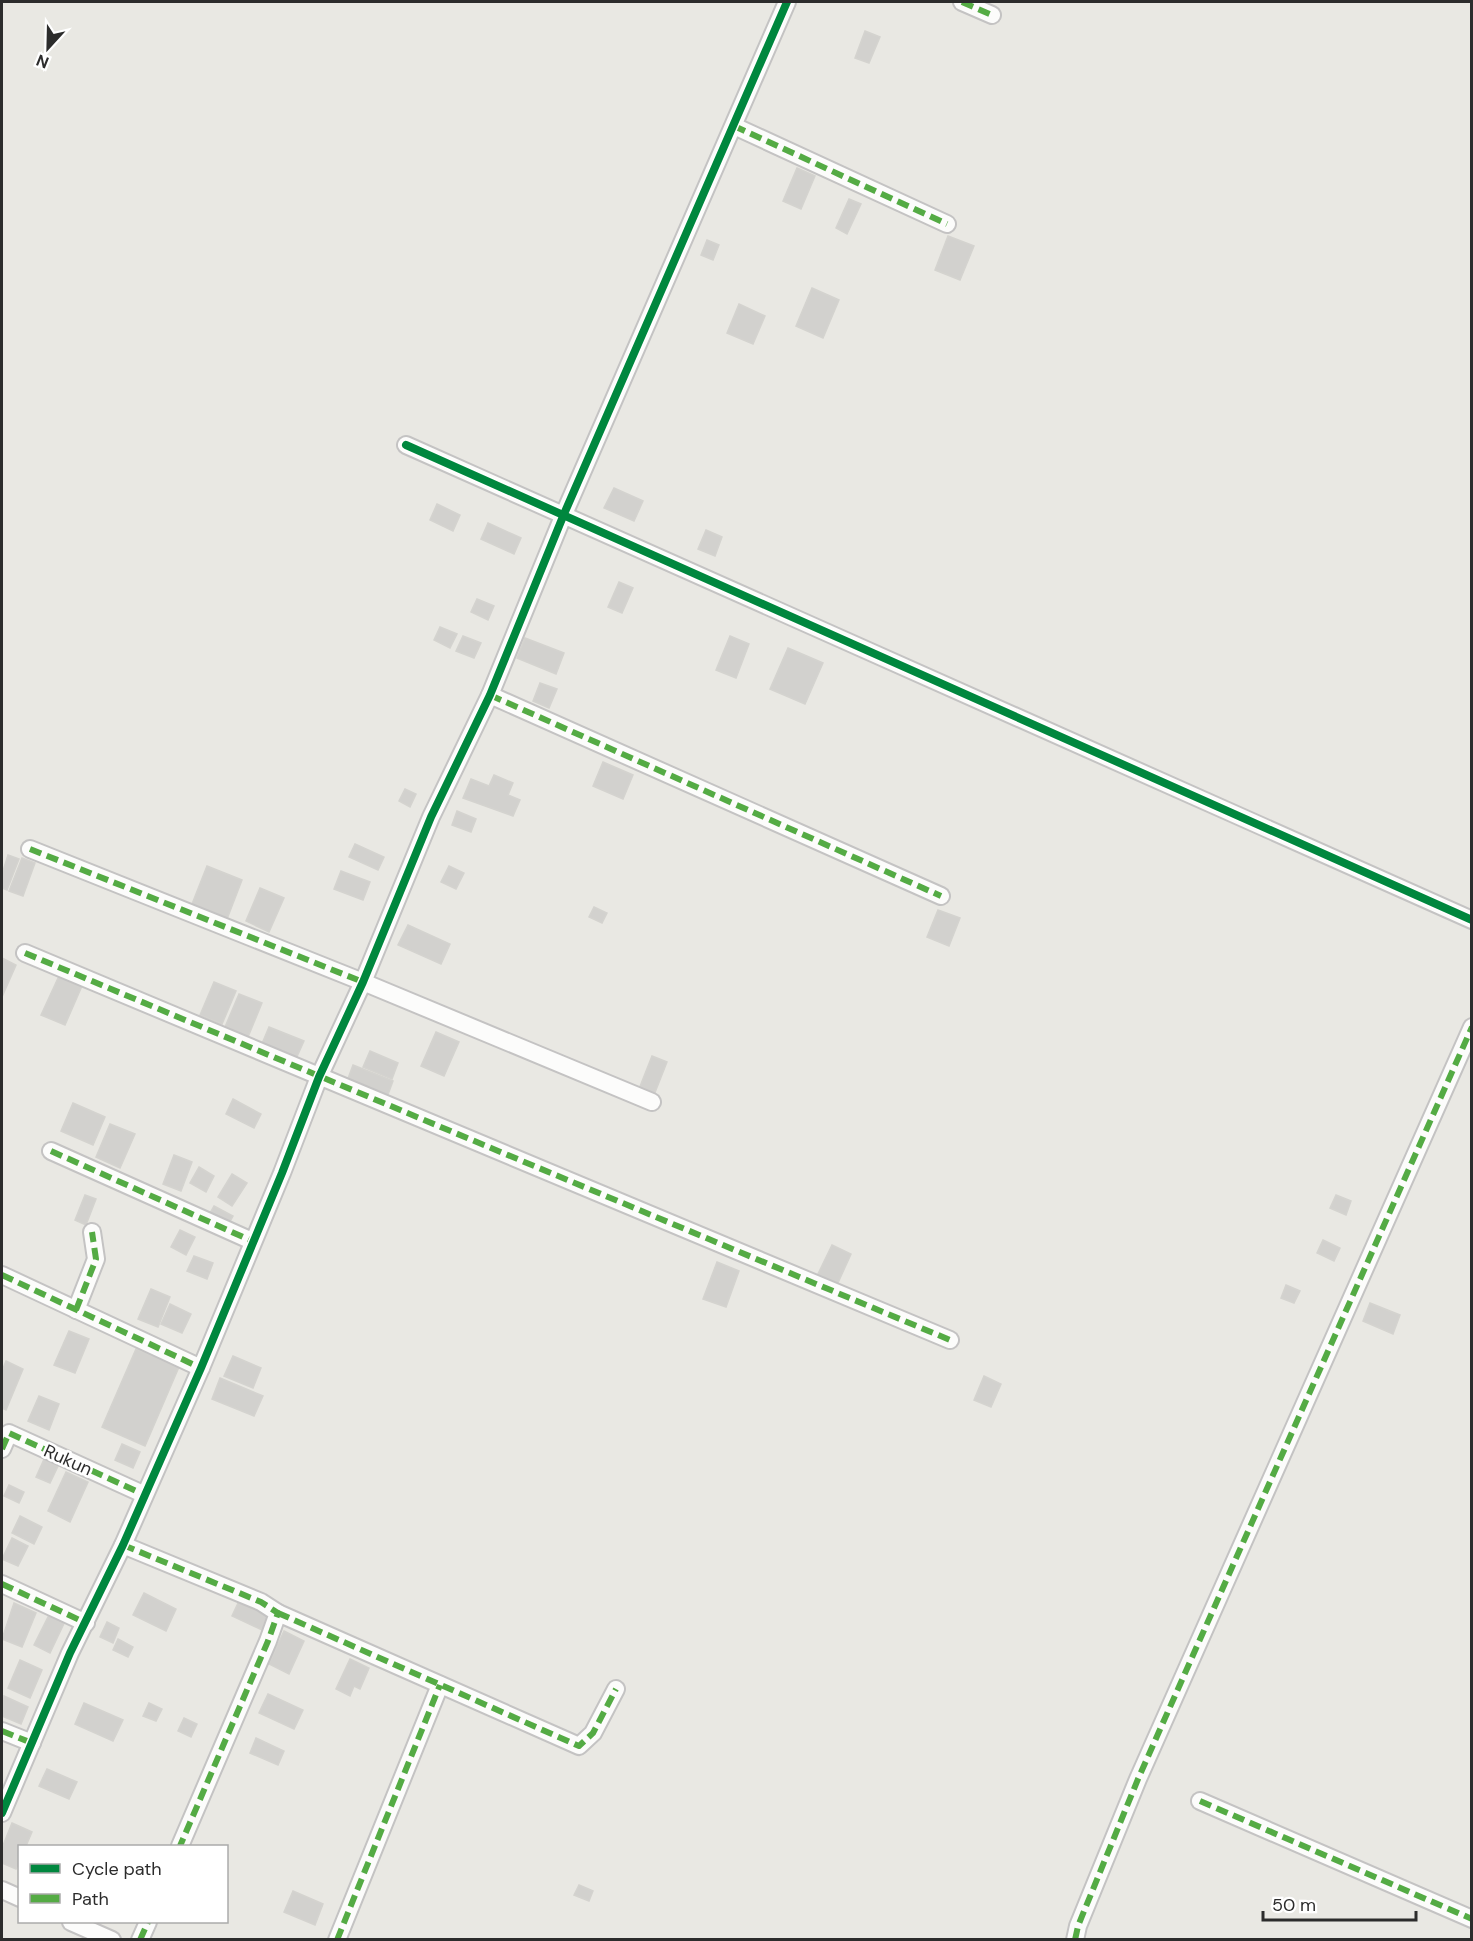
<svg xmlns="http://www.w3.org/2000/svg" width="1473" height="1941" font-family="'DM Sans',sans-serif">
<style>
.building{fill:#d2d1ce;stroke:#d4d3cf;stroke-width:1.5}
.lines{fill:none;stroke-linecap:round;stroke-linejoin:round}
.street-casing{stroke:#c4c3c3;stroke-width:20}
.street{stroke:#fcfcfb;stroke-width:16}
.quiet{stroke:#54ab44;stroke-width:6;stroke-dasharray:12 6;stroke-linecap:butt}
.cycleway-casing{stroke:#fff;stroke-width:11}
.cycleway{stroke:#00873e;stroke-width:8}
.labels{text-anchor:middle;stroke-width:5;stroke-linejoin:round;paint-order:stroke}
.street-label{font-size:18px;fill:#2c2c2c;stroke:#fff}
</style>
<rect width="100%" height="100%" fill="#e9e8e3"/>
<g class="building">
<path d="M 865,31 L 880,37 L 869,63 L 855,58 Z"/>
<path d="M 797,168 L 815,176 L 801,209 L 783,201 Z"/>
<path d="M 849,199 L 861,204 L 847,234 L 836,228 Z"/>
<path d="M 948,236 L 974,246 L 960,280 L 935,270 Z"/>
<path d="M 707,240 L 719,245 L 713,260 L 701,255 Z"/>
<path d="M 812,288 L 839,300 L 823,338 L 796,326 Z"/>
<path d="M 739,304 L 765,316 L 753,344 L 727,333 Z"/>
<path d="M 614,488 L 643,501 L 634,521 L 604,508 Z"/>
<path d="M 437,504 L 460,515 L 453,531 L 430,520 Z"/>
<path d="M 488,523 L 521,538 L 514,554 L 481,539 Z"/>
<path d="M 706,530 L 722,537 L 715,556 L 698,549 Z"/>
<path d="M 619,582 L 633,588 L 622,613 L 608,607 Z"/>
<path d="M 477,599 L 494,606 L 488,620 L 471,612 Z"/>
<path d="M 440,627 L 457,634 L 450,648 L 434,640 Z"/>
<path d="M 463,636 L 481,643 L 474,658 L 456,651 Z"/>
<path d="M 730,636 L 749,644 L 736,678 L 716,670 Z"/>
<path d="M 525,638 L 564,653 L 556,674 L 517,658 Z"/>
<path d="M 788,648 L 823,663 L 805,704 L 770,689 Z"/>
<path d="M 540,683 L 557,689 L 549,708 L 533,701 Z"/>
<path d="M 603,762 L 633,775 L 623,799 L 593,786 Z"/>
<path d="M 494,775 L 513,783 L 508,795 L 520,800 L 513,816 L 463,798 L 471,779 L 489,786 Z"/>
<path d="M 405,789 L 416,794 L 410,807 L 399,801 Z"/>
<path d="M 457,811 L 476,819 L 471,832 L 452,825 Z"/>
<path d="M 355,844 L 384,857 L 378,870 L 349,857 Z"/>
<path d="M 8,855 L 19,859 L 7,890 L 2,888 L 2,874 Z"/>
<path d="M 22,858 L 35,863 L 23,896 L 9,891 Z"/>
<path d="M 207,866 L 242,880 L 227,919 L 192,904 Z"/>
<path d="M 449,866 L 464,873 L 456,889 L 441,882 Z"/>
<path d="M 341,871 L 370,882 L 363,900 L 334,889 Z"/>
<path d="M 260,888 L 284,898 L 269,932 L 246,921 Z"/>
<path d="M 594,907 L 607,913 L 602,923 L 589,917 Z"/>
<path d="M 938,910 L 960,918 L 949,946 L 927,937 Z"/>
<path d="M 408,925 L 450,944 L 441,964 L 398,945 Z"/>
<path d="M 2,958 L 16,965 L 2,997 Z"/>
<path d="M 59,976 L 82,986 L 65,1025 L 41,1015 Z"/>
<path d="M 214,982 L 236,991 L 222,1024 L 200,1015 Z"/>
<path d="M 239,994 L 262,1003 L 248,1037 L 225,1027 Z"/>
<path d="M 269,1027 L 304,1041 L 295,1061 L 261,1046 Z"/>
<path d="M 436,1032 L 459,1042 L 444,1076 L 421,1066 Z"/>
<path d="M 370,1051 L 398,1063 L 392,1079 L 363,1067 Z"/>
<path d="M 652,1056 L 667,1062 L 654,1095 L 639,1089 Z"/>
<path d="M 353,1065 L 393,1081 L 386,1100 L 346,1084 Z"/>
<path d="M 233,1099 L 261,1114 L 254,1128 L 226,1114 Z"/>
<path d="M 73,1103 L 105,1117 L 93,1145 L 61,1131 Z"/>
<path d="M 110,1124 L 135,1134 L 120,1168 L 96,1157 Z"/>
<path d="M 174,1155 L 192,1162 L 181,1191 L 163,1184 Z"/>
<path d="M 199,1167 L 214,1176 L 206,1192 L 190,1183 Z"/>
<path d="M 232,1174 L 247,1183 L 232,1206 L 218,1197 Z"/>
<path d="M 85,1195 L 96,1199 L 86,1225 L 75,1220 Z"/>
<path d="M 1336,1195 L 1351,1201 L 1346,1215 L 1330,1208 Z"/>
<path d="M 214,1206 L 233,1216 L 228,1225 L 209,1215 Z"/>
<path d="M 180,1230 L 195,1237 L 186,1255 L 171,1247 Z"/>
<path d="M 1323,1240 L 1340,1248 L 1334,1261 L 1317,1253 Z"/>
<path d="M 832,1245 L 851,1254 L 837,1285 L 817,1276 Z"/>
<path d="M 194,1256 L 213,1263 L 207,1279 L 187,1271 Z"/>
<path d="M 717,1262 L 739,1271 L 726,1307 L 703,1299 Z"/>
<path d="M 1286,1285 L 1300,1291 L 1294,1303 L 1281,1298 Z"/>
<path d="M 151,1289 L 170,1297 L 158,1327 L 138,1319 Z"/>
<path d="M 1370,1303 L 1400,1315 L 1393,1334 L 1363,1321 Z"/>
<path d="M 170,1304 L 191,1314 L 182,1333 L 161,1324 Z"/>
<path d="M 69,1331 L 89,1339 L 75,1373 L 54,1365 Z"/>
<path d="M 136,1349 L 179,1367 L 145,1446 L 102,1427 Z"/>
<path d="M 233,1356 L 261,1368 L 253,1388 L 224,1376 Z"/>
<path d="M 6,1361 L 23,1369 L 6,1410 L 2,1408 L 2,1371 Z"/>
<path d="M 984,1376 L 1001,1384 L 991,1407 L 974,1400 Z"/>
<path d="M 220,1378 L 263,1396 L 254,1416 L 212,1399 Z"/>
<path d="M 39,1396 L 59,1404 L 49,1430 L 28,1421 Z"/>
<path d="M 122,1444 L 140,1452 L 133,1468 L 115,1460 Z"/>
<path d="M 45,1457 L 59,1464 L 50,1483 L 36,1477 Z"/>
<path d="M 66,1472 L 88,1482 L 70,1522 L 48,1511 Z"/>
<path d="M 9,1485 L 24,1492 L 19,1503 L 4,1496 Z"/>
<path d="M 20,1516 L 42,1527 L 34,1544 L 12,1533 Z"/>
<path d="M 12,1538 L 28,1546 L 18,1566 L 2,1559 Z"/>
<path d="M 144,1593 L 176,1609 L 166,1631 L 133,1615 Z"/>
<path d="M 239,1601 L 269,1614 L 262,1630 L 232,1616 Z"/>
<path d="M 14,1603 L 36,1613 L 22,1647 L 2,1639 Z"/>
<path d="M 52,1609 L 67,1617 L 50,1653 L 34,1645 Z"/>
<path d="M 107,1622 L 119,1628 L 113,1643 L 100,1637 Z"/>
<path d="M 284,1631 L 304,1641 L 289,1674 L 269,1664 Z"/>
<path d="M 118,1639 L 133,1647 L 128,1657 L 113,1650 Z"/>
<path d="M 350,1659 L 369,1668 L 360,1689 L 354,1686 L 350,1696 L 336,1689 Z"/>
<path d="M 20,1660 L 42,1670 L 30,1698 L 8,1688 Z"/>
<path d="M 268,1694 L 303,1710 L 294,1729 L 259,1713 Z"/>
<path d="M 4,1696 L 28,1707 L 21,1724 L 2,1716 Z"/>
<path d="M 84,1703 L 123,1720 L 113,1741 L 75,1724 Z"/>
<path d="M 149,1703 L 162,1709 L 156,1721 L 143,1716 Z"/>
<path d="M 184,1718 L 197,1724 L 191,1737 L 178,1731 Z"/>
<path d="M 256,1738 L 284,1751 L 278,1765 L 250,1753 Z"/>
<path d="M 47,1769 L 77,1782 L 69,1799 L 39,1786 Z"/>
<path d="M 12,1823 L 32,1832 L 26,1846 L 20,1846 L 20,1861 L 16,1869 L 2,1863 L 2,1848 Z"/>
<path d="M 579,1885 L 593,1891 L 589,1901 L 574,1895 Z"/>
<path d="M 293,1891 L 323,1904 L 315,1925 L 284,1912 Z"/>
</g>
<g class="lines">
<defs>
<g id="street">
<path d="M 962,2 L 992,15"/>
<path d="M 734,126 L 947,224"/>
<path d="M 406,445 L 1472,920"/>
<path d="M 490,695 L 941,896"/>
<path d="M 30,849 L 363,982 L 652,1102"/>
<path d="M 25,953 L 950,1340"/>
<path d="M 51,1151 L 252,1241"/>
<path d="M 2,1275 L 201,1368"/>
<path d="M 76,1310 L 96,1259 L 92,1232"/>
<path d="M 2,1449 L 9,1433 L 143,1494"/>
<path d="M 123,1545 L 261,1602 L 278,1613 L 268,1641 L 180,1846"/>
<path d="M 2,1584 L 86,1623"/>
<path d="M 278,1613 L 579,1746 L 593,1733 L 616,1689"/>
<path d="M 2,1731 L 32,1743"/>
<path d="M 1200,1801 L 1472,1919"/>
<path d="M 2,1813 L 70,1653 L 123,1545 L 201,1368 L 282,1173 L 319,1077 L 363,982 L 431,817 L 490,695 L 564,514 L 787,2"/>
<path d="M 2,1890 L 20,1898"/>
<path d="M 71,1922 L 112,1940"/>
<path d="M 140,1940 L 148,1922"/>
<path d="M 337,1940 L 440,1685"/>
<path d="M 1075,1940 L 1078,1926 L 1138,1779 L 1472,1027"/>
</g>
</defs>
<use href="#street" class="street-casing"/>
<use href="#street" class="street"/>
<g class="quiet">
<path d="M 962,2 L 992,15"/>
<path d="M 734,126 L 947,224"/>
<path d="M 490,695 L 941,896"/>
<path d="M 30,849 L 363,982"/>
<path d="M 25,953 L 950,1340"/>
<path d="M 51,1151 L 252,1241"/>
<path d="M 2,1275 L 201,1368"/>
<path d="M 76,1310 L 96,1259 L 92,1232"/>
<path d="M 2,1449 L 9,1433 L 143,1494"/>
<path d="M 123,1545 L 261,1602 L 278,1613 L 268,1641 L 180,1846"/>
<path d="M 2,1584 L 86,1623"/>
<path d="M 278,1613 L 579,1746 L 593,1733 L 616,1689"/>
<path d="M 2,1731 L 32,1743"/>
<path d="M 1200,1801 L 1472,1919"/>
<path d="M 140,1940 L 148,1922"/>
<path d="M 337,1940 L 440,1685"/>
<path d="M 1075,1940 L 1078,1926 L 1138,1779 L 1472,1027"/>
</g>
<defs>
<g id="cycleway">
<path d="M 406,445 L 1472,920"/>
<path d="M 2,1813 L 70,1653 L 123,1545 L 201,1368 L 282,1173 L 319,1077 L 363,982 L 431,817 L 490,695 L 564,514 L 787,2"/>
</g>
</defs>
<use href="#cycleway" class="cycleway-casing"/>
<use href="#cycleway" class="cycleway"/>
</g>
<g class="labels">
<g class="street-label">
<text transform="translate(68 1460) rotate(24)" y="6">Rukun</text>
</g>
</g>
<rect width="1473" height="1941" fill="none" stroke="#2c2c2c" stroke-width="6"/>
<rect x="18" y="1845" width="210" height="78" fill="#ffffff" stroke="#ababab" stroke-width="1.5"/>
<rect x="30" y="1864" width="30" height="9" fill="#00873e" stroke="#ababab" stroke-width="1.5"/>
<text x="72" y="1875" font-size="18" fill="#2c2c2c">Cycle path</text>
<rect x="30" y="1894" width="30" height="9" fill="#54ab44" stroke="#ababab" stroke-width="1.5"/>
<text x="72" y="1905" font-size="18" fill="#2c2c2c">Path</text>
<g transform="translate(48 48) rotate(202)" stroke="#ffffff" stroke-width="4.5" paint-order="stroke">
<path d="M0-4.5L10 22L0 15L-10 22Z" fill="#2c2c2c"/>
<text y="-9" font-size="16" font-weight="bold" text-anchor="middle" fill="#2c2c2c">N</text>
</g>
<path d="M1263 1911v9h153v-9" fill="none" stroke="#2c2c2c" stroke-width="3"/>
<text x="1272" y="1911" font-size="18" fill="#2c2c2c" stroke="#ffffff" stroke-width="4.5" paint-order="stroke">50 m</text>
</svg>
